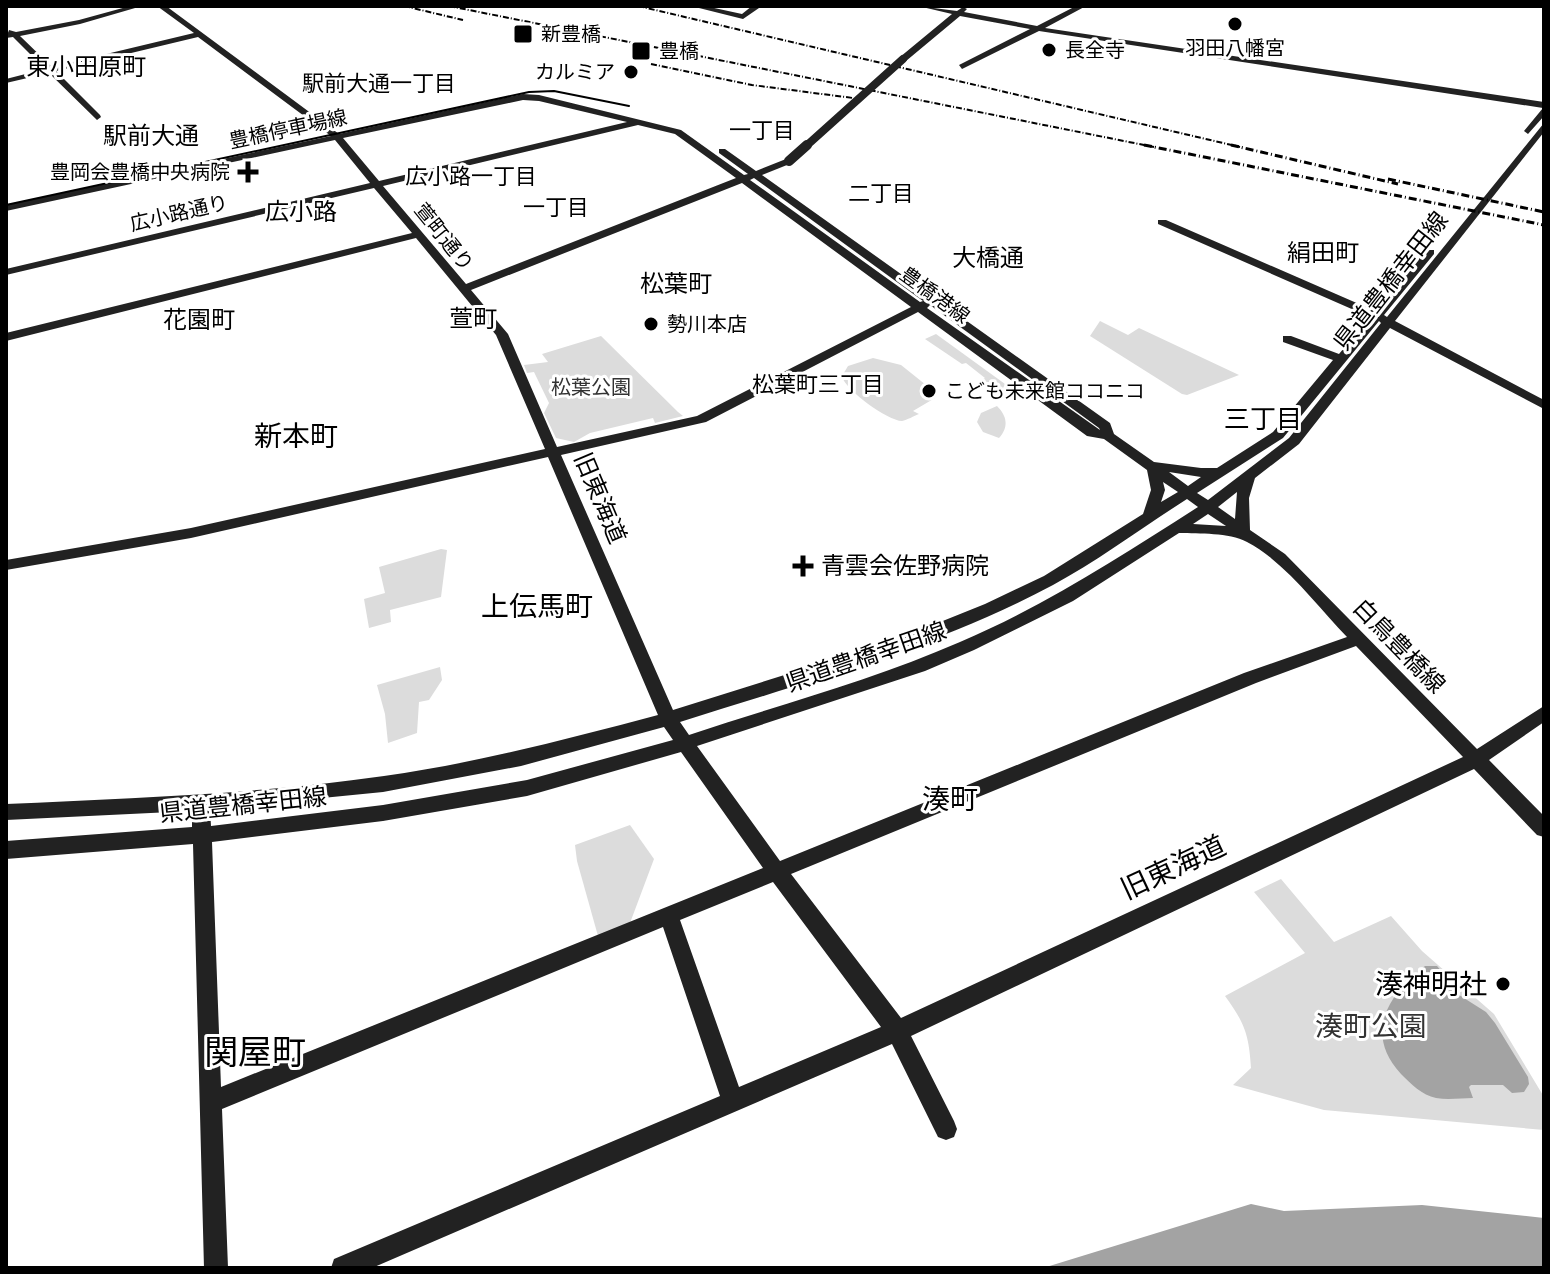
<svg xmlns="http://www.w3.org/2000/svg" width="1550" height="1274" font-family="'Work Sans','Noto Sans JP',sans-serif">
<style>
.green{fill:#dcdcdc}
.water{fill:#a3a3a3}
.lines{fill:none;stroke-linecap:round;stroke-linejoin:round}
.secondary{fill:#222;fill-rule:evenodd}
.tram{stroke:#000;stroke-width:2}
.rail-far1{stroke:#000;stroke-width:2;stroke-dasharray:6 2 1 2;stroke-linecap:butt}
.rail{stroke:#000;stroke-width:3;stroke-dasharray:8 3 1 3;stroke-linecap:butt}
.secondary-bridge-far1{stroke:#222;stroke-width:8}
.secondary-bridge{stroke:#222;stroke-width:10}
.poi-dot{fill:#000;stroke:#fff;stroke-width:3}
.labels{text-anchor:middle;stroke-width:6;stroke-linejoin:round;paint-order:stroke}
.far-poi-label{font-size:20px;fill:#000;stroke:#fff;text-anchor:start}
.far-street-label{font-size:20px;fill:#000;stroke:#fff}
.far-park-label{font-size:20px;fill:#333;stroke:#fff}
.far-neighbourhood-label{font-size:22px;fill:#000;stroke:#fff}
.far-quarter-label{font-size:24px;fill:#000;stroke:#fff}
.street-label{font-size:24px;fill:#000;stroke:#fff}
.poi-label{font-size:24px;fill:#000;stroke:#fff;text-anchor:start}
.neighbourhood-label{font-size:26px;fill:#000;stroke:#fff}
.quarter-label{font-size:28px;fill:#000;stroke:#fff}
.near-street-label{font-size:28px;fill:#000;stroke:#fff}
.near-poi-label{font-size:28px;fill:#000;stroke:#fff;text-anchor:end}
.near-park-label{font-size:28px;fill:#333;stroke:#fff}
.near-quarter-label{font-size:34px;fill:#000;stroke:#fff}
</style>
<rect width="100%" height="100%" fill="#fff"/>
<g class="green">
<path d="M 1100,321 L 1128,335 L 1139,328 L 1239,375 L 1187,395 L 1182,394 L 1090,336 Z"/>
<path d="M 936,334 L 1005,384 L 999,397 L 980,381 L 985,378 L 966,363 L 962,364 L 925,339 Z"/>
<path d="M 601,336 L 678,412 L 683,416 L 655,423 L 653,418 L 590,433 L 574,442 L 556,438 L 544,413 L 549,403 L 534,372 L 527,373 L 524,365 L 548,362 L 542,354 Z"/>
<path d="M 873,358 L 901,365 L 936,393 L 935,398 L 913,411 L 919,414 C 914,416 907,420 902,421 C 888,421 844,389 842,376 L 848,366 Z"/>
<path d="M 997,406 C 1007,416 1009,427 999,438 L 983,432 L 977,422 L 981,413 Z"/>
<path d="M 441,549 L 447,550 L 441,597 L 390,610 L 391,622 L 369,628 L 364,599 L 385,593 L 379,567 Z"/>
<path d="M 440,667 L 442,680 L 429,700 L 419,702 L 417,733 L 388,743 L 385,714 L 377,685 Z"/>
<path d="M 630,825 L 654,859 L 630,923 L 598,936 L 577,861 L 575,845 Z"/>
<path d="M 1281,879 L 1334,942 L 1391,916 L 1422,951 L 1494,1014 L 1544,1097 L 1544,1130 L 1324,1110 L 1233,1085 L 1251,1068 C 1249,1034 1244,1022 1225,996 L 1305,953 L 1254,892 Z"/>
</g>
<g class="water">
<path d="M 1425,966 L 1437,966 L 1457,989 L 1456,993 L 1486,1012 L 1495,1023 L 1528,1077 L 1529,1084 L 1524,1092 L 1512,1093 L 1503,1085 L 1471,1085 L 1469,1087 L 1473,1098 C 1462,1098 1448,1100 1436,1098 C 1422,1095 1411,1084 1401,1074 C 1364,1034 1387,995 1425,966 Z"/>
<path d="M 1251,1204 L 1284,1211 L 1422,1205 L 1544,1218 L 1544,1268 L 1043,1268 Z"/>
</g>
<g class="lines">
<g class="secondary">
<path d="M 130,6 L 142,6 L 80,24 L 20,36 L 52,67 L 194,33 L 157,6 L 166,6 L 339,134 L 523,94 L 539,95 L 681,130 L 744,175 L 748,174 L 719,153 L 719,149 L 725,149 L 756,171 L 786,159 L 792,159 L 792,163 L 762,175 L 1110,423 L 1114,434 L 1154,462 L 1201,468 L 1217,468 L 1273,432 L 1333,360 L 1283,342 L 1283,336 L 1291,336 L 1339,354 L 1370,317 L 1158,224 L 1158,220 L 1166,220 L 1375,311 L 1426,250 L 1434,250 L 1434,254 L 1384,315 L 1387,317 L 1544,123 L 1544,132 L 1395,321 L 1544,400 L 1544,409 L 1390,328 L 1299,444 L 1255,478 L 1249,498 L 1250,530 L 1285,554 L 1477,749 L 1544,706 L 1544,722 L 1489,760 L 1544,816 L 1544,837 L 1537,835 L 1474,769 L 911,1036 L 954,1121 L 957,1129 L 954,1137 L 946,1140 L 938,1137 L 892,1044 L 372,1268 L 331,1268 L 334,1259 L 720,1096 L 663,927 L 222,1109 L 228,1268 L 204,1268 L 193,844 L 6,859 L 6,841 L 192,827 L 192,811 L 6,820 L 6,804 C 132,798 259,794 384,776 C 477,763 567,739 658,715 L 548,457 L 191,538 L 6,570 L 6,560 L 191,528 L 545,449 L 496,335 L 416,238 L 6,341 L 6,333 L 412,233 L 374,188 L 6,275 L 6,269 L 370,183 L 335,140 L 6,211 L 6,205 L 331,136 L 198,37 L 56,71 L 100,115 L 101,117 L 97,120 L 49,73 L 6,83 L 6,79 L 45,69 L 13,37 L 6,38 L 9,30 L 16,32 L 79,20 ZM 523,100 L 539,101 L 627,122 L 379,181 L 343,138 ZM 638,125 L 675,134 L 736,178 L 466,284 L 383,186 ZM 754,178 L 923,301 L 920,302 L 750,180 ZM 742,183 L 911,307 L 697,416 L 557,447 L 508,334 L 471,290 ZM 930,305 L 1099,428 L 1100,430 L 927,308 ZM 918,312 L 1087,436 L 1104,439 L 1147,470 L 1151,490 L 1143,514 L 1044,576 L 985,604 L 893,641 L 673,710 L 561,455 L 706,422 ZM 1379,321 L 1381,323 L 1289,438 L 1208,500 L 1197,493 L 1283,438 ZM 1169,472 L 1201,477 L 1188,486 ZM 1163,482 L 1178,492 L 1161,502 L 1165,490 ZM 1237,492 L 1235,519 L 1218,507 ZM 1187,499 L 1198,507 C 1121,556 1045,606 960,642 C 873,680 779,705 689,735 L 680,722 C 805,682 936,648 1053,585 C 1099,560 1143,527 1187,499 ZM 1208,514 L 1226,526 L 1193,524 ZM 1179,533 C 1200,534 1228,532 1247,542 C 1284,561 1318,607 1347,637 L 1244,673 L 780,861 L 697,746 L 925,671 L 974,650 L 1073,601 ZM 1356,646 L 1463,757 L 901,1018 L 791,874 L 1256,683 ZM 664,727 L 673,740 L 527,780 L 383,805 L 211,826 L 210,809 L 383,792 L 521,766 ZM 681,752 L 763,868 L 221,1087 L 212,842 L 383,821 L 527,796 ZM 773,882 L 881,1027 L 739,1087 L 680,920 Z"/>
<path d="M 691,6 L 705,6 L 742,14 L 752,6 L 759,8 L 743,19 Z"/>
<path d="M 918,6 L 957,11 L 963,7 L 967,9 L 964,12 L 1037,26 L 1076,6 L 1086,6 L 1045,28 L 1544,102 L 1544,116 L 1528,134 L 1524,131 L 1543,108 L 1039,31 L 962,69 L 959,65 L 1030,29 L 960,16 L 906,61 L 900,61 L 900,57 L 952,14 Z"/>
</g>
<path class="tram" d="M 6,205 L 529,92 L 554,91 L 629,106"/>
<g class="rail-far1">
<path d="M 404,6 L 463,20"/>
<path d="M 449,6 L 1154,147"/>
<path d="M 638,6 L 1240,147"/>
<path d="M 651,64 L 752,85 L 853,98"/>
</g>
<g class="rail">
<path d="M 1144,145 L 1544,225"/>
<path d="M 1231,145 L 1398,184"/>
<path d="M 1388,179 L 1544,212"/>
</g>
<path class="secondary-bridge-far1" d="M 805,147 L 903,59"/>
<path class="secondary-bridge" d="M 789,161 L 807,145"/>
</g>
<g class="poi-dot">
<circle cx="1235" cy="24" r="8"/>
<rect x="513" y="24" width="20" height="20" rx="4"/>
<circle cx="1049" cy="50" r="8"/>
<rect x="631" y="41" width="20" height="20" rx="4"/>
<circle cx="631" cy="72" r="8"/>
<path d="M244 160h8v8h8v8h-8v8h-8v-8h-8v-8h8z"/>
<circle cx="651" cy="324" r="8"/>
<circle cx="929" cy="391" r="8"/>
<path d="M799 554h8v8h8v8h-8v8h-8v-8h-8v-8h8z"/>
<circle cx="1503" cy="984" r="8"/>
</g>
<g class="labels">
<g class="far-poi-label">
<text x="541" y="41">新豊橋</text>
<text x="1235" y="55" text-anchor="middle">羽田八幡宮</text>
<text x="1065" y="57">長全寺</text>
<text x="659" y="58">豊橋</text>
<text x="615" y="79" text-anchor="end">カルミア</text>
<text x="230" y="179" text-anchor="end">豊岡会豊橋中央病院</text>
<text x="667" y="331">勢川本店</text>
<text x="945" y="398">こども未来館ココニコ</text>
</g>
<g class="far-street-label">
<text transform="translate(288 129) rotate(-12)" y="7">豊橋停車場線</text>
<text transform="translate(179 213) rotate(-13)" y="7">広小路通り</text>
<text transform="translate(444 237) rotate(51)" y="7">萱町通り</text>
<text transform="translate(935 295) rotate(36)" y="7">豊橋港線</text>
</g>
<g class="far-park-label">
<text x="591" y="394">松葉公園</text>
</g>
<g class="far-neighbourhood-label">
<text x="379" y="91">駅前大通一丁目</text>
<text x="762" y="138">一丁目</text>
<text x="471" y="184">広小路一丁目</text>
<text x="881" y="201">二丁目</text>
<text x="556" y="215">一丁目</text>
<text x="818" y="392">松葉町三丁目</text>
</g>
<g class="far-quarter-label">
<text x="86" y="75">東小田原町</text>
<text x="151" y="144">駅前大通</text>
<text x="301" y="220">広小路</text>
<text x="1323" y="261">絹田町</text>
<text x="988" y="266">大橋通</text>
<text x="676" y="292">松葉町</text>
<text x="473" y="327">萱町</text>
<text x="199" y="328">花園町</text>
</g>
<g class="street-label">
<text transform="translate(1391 281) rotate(-52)" y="8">県道豊橋幸田線</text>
<text transform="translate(600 498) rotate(67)" y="8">旧東海道</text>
<text transform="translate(1399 646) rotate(46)" y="8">白鳥豊橋線</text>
<text transform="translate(866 657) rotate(-19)" y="8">県道豊橋幸田線</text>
<text transform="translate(243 805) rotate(-6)" y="8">県道豊橋幸田線</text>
</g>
<g class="poi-label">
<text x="821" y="574">青雲会佐野病院</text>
</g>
<g class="neighbourhood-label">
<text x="1263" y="428">三丁目</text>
</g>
<g class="quarter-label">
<text x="296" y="446">新本町</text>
<text x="537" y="616">上伝馬町</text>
<text x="950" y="809">湊町</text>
</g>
<g class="near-street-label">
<text transform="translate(1173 867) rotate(-25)" y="10">旧東海道</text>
</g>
<g class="near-poi-label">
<text x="1487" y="994">湊神明社</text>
</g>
<g class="near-park-label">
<text x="1371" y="1036">湊町公園</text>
</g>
<g class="near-quarter-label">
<text x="255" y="1064">関屋町</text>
</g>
</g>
<rect width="1550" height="1274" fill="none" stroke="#000000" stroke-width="16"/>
</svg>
